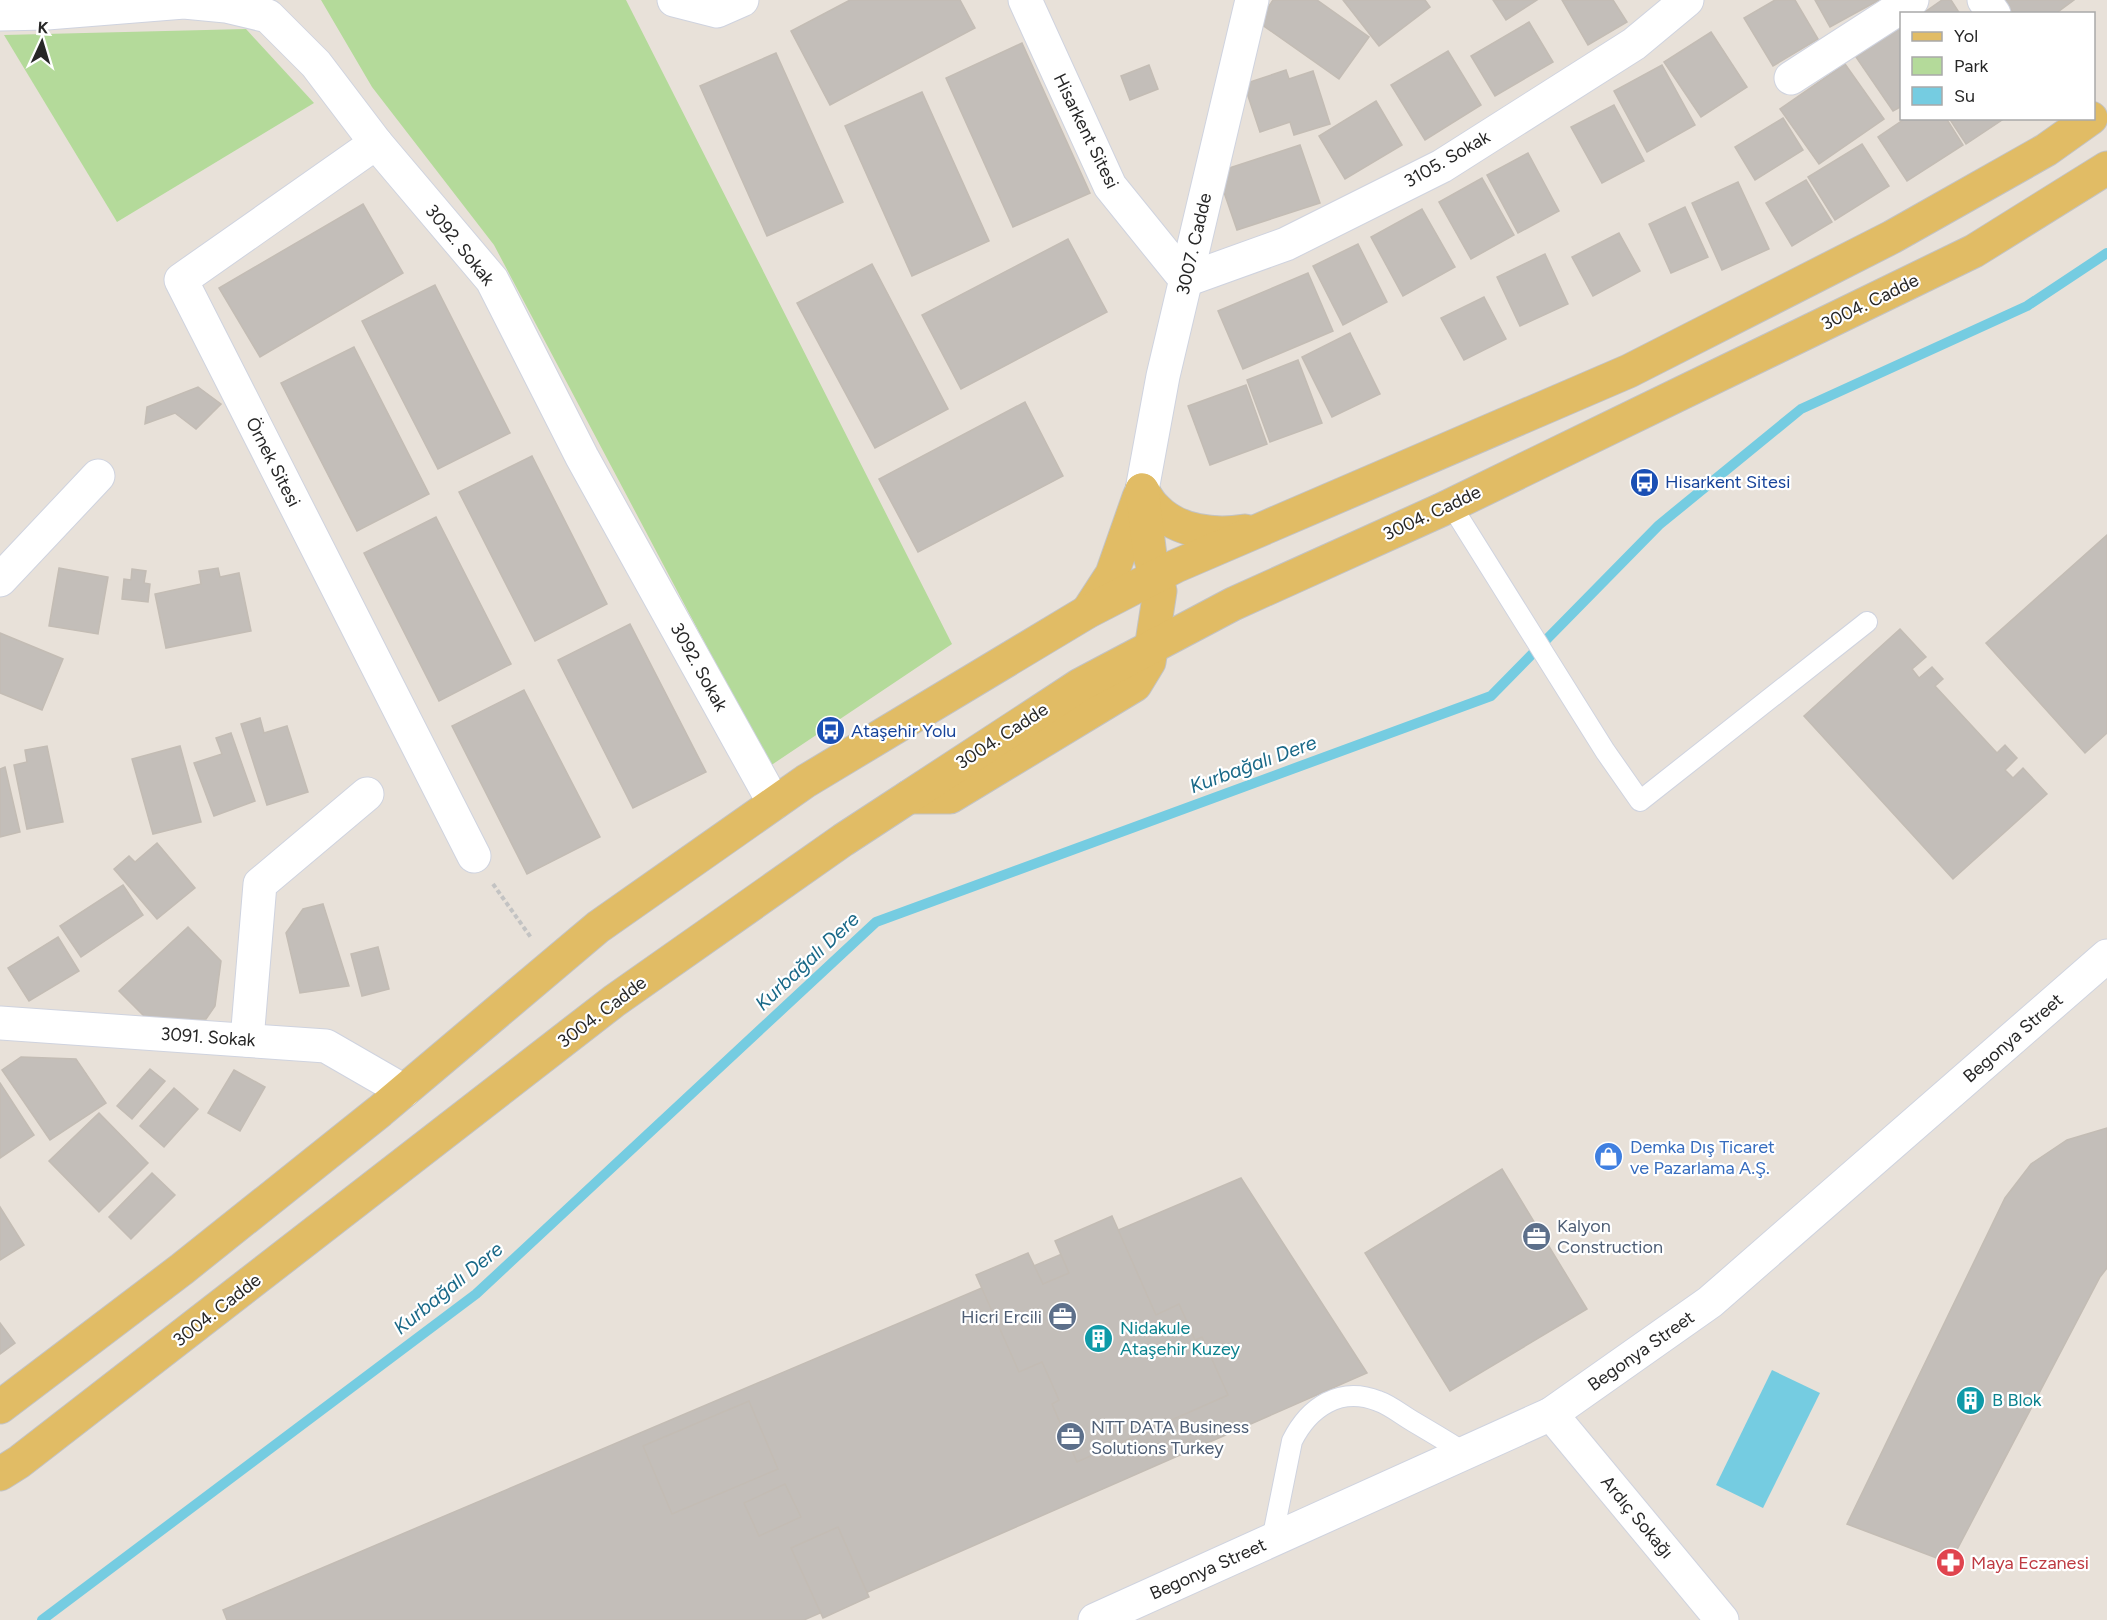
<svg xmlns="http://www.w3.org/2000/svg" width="2107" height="1620" font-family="Figtree,sans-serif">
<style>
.green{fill:#b4da9a}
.water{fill:#75cce1}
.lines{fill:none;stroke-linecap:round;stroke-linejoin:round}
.stream{stroke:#75cce1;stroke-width:10}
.building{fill:#c3beb9;stroke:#c3bcb4;stroke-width:1.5}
.service-casing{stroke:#cfd3df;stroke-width:22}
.minor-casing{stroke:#cfd3df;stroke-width:35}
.primary-casing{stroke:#c3c3c3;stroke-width:35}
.path{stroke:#c3c3c3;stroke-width:4;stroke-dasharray:4.5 3;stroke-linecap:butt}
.service{stroke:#fff;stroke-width:20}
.minor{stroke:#fff;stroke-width:33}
.primary{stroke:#e1bc65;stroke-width:33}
.labels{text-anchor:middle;stroke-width:4.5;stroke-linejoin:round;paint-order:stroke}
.street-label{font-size:18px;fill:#272727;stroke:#fff}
.transit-label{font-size:18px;fill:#164399;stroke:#fff;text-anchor:start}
.shop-label{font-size:18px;fill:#366cbe;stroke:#fff;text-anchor:start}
.service-label{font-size:18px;fill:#4e5e75;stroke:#fff;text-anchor:start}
.culture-label{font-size:18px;fill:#0d838f;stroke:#fff;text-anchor:start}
.health-label{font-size:18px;fill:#be3a42;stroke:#fff;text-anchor:start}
.water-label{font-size:20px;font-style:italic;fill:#1a6988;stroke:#fff}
</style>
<rect width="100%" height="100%" fill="#e8e1d9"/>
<g class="green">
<path d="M 321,0 L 626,0 L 952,644 L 770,766 L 494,245 L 372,87 Z"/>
<path d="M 246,29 L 314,103 L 117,222 L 4,35 Z"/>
</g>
<path class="water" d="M 1772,1370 L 1820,1393 L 1763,1508 L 1716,1485 Z"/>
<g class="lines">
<path class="stream" d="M 42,1620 L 476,1294 L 876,922 L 1491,696 L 1659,525 L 1801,409 L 2027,306 L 2107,253"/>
</g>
<g class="building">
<path d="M 850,0 L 960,0 L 975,28 L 830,105 L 791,31 Z"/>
<path d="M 1273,0 L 1317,0 L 1369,37 L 1339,79 L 1258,22 Z"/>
<path d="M 1343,0 L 1425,0 L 1430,7 L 1379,46 Z"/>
<path d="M 1493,0 L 1537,0 L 1506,20 Z"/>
<path d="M 1562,0 L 1613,0 L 1627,22 L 1588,45 Z"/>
<path d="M 1775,0 L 1795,0 L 1818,39 L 1773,66 L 1744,18 Z"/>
<path d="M 1815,0 L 1879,0 L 1830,27 Z"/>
<path d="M 1942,0 L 1951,0 L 1960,14 L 1922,14 Z"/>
<path d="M 2004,0 L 2074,0 L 2055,14 L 2014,14 Z"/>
<path d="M 1529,22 L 1553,62 L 1495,96 L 1471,56 Z"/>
<path d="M 1900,27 L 1902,106 L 1893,111 L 1856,57 Z"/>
<path d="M 1711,32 L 1747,87 L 1701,117 L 1664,62 Z"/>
<path d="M 1022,43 L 1090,193 L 1013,227 L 946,78 Z"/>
<path d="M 1448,51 L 1481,105 L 1425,140 L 1391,85 Z"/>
<path d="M 776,53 L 843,202 L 767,236 L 700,86 Z"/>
<path d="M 1845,64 L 1884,119 L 1819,164 L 1780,109 Z"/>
<path d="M 1149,65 L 1158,89 L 1130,100 L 1121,76 Z"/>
<path d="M 1662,65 L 1695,125 L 1647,152 L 1614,91 Z"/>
<path d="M 1286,70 L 1289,79 L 1313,71 L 1330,124 L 1294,135 L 1290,122 L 1260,132 L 1244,84 Z"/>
<path d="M 922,92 L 989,241 L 912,276 L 845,126 Z"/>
<path d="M 1376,101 L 1402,145 L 1345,179 L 1319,136 Z"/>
<path d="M 1614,105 L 1644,161 L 1602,183 L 1571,127 Z"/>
<path d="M 1783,118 L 1803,150 L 1755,180 L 1735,147 Z"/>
<path d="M 1906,118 L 1946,118 L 1963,145 L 1907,181 L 1878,137 Z"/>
<path d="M 1949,118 L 2005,118 L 1966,144 Z"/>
<path d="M 1862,144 L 1889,186 L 1835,220 L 1808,177 Z"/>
<path d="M 1300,145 L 1320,203 L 1237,230 L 1217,172 Z"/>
<path d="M 1528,153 L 1559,211 L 1518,233 L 1487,175 Z"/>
<path d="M 1482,178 L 1514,235 L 1471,259 L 1439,202 Z"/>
<path d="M 1806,180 L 1832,222 L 1792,246 L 1766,203 Z"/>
<path d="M 1738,182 L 1769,249 L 1722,270 L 1692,203 Z"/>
<path d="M 363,204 L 403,273 L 260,357 L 219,288 Z"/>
<path d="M 1685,207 L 1708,257 L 1671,273 L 1649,224 Z"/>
<path d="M 1422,209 L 1455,267 L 1403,296 L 1371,237 Z"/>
<path d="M 1619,233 L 1640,271 L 1593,296 L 1572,257 Z"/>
<path d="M 1068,239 L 1107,312 L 961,389 L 922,315 Z"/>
<path d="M 1358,244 L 1387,302 L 1343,325 L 1313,266 Z"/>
<path d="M 1545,254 L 1568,304 L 1520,326 L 1497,277 Z"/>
<path d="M 872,264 L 948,409 L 875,448 L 797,303 Z"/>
<path d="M 1308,273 L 1333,331 L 1243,369 L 1218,311 Z"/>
<path d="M 435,285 L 510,433 L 438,469 L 362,321 Z"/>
<path d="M 1484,297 L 1506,339 L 1464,360 L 1441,318 Z"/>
<path d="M 1350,333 L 1380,394 L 1332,417 L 1302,357 Z"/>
<path d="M 354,347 L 429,494 L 357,531 L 281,383 Z"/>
<path d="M 1298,360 L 1322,423 L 1270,442 L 1247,380 Z"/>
<path d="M 1246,385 L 1267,444 L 1210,465 L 1188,406 Z"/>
<path d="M 198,387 L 221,404 L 196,429 L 175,413 L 145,424 L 147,407 Z"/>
<path d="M 1025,402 L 1063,476 L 918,552 L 879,479 Z"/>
<path d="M 532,456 L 607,604 L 535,641 L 459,492 Z"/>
<path d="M 436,517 L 511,664 L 439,701 L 364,553 Z"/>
<path d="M 2107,535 L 2107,733 L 2085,753 L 1986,643 Z"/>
<path d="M 59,568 L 108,577 L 98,634 L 49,626 Z"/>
<path d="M 218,568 L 220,577 L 239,573 L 251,631 L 166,648 L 155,594 L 201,584 L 199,571 Z"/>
<path d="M 132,569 L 146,571 L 144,583 L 150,584 L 148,602 L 122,599 L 124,579 L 131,580 Z"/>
<path d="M 630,624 L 706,772 L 633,808 L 558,660 Z"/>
<path d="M 1900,629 L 1926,657 L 1912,669 L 1919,678 L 1932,667 L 1943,679 L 1935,686 L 1997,753 L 2005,745 L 2017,758 L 2005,770 L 2013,778 L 2023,768 L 2047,794 L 1953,879 L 1804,716 Z"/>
<path d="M 0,633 L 63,659 L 42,710 L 0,693 Z"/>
<path d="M 524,690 L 600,837 L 527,874 L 452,726 Z"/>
<path d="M 260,718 L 264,733 L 287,726 L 308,792 L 267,805 L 241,724 Z"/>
<path d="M 231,733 L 255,801 L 214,816 L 194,763 L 222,754 L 216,738 Z"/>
<path d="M 47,746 L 63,822 L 27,829 L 14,765 L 27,762 L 25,750 Z"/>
<path d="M 180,746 L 201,822 L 153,834 L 132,759 Z"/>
<path d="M 5,767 L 20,832 L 0,837 L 0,769 Z"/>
<path d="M 157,843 L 195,888 L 157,919 L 114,869 L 129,856 L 135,862 Z"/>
<path d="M 123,885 L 143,915 L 81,957 L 60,926 Z"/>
<path d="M 323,904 L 349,986 L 300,993 L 286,933 L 303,909 Z"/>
<path d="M 188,927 L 221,961 L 215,1006 L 206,1019 L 149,1021 L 119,991 Z"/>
<path d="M 58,937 L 79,971 L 29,1001 L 8,968 Z"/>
<path d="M 378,947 L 389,989 L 362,996 L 351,954 Z"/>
<path d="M 21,1057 L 76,1059 L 106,1103 L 50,1140 L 2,1070 Z"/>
<path d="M 150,1069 L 165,1081 L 132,1119 L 117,1106 Z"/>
<path d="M 234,1070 L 265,1087 L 240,1131 L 208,1113 Z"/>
<path d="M 0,1083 L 34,1135 L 0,1158 Z"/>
<path d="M 174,1088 L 198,1109 L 164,1147 L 140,1126 Z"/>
<path d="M 99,1113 L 148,1163 L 99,1212 L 49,1161 Z"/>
<path d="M 2107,1128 L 2107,1268 L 2100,1277 L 1950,1563 L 1847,1524 L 2005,1198 L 2031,1164 L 2067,1140 Z"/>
<path d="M 1502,1169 L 1587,1309 L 1450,1391 L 1365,1253 Z"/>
<path d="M 152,1173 L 175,1195 L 131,1239 L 109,1217 Z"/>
<path d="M 1241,1178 L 1367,1373 L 804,1620 L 227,1620 L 223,1610 Z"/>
<path d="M 0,1207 L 24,1245 L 0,1260 Z"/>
<path d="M 1112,1216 L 1156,1315 L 1179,1304 L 1195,1340 L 1202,1337 L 1228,1395 L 1077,1462 L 1052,1404 L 1059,1400 L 1042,1362 L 1019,1372 L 976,1275 L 1028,1253 L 1043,1284 L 1069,1273 L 1055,1241 Z"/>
<path d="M 0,1323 L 15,1343 L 0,1354 Z"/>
<path d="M 749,1401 L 778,1469 L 672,1514 L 643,1446 Z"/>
<path d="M 785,1484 L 801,1517 L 759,1536 L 744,1503 Z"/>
<path d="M 838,1527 L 869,1597 L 823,1618 L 791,1548 Z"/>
</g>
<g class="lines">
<defs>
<g id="service">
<path d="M 1451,505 L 1605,751 L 1640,801 L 1867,622"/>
<path d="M 1272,1540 L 1292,1441 C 1309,1407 1340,1386 1378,1401 C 1390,1405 1402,1415 1414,1422 C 1431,1432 1448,1442 1465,1453"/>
</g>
<g id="minor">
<path d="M 674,0 L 717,11 L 742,0"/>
<path d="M 1025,0 L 1110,186 L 1186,280 L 1286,244 L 1442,166 L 1634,44 L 1687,0"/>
<path d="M 1984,0 L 1994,14"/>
<path d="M 0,14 L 47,13 L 184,2 L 226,6 L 268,16 L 316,64 L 376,143 L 492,280 L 582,457 L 774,803"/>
<path d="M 1791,78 L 1912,0"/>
<path d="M 376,143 L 181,280 L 474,856"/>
<path d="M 1142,490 L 1163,376 L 1252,0"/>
<path d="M 0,580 L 98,476"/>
<path d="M 0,1023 L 326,1046 L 404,1091"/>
<path d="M 247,1040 L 260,884 L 367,794"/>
<path d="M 1551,1414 L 1722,1620"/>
<path d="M 1095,1620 L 1551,1414 L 1710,1302 L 2107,956"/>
</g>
<g id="primary">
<path d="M 1142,490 C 1146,496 1150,504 1156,509 C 1178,532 1215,536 1245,531"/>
<path d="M 1088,611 L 1112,574 L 1139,497"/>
<path d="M 909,797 L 950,797 L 1135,685 L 1149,662 L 1160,591 L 1150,556 L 1142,490"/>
<path d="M 0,1407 L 182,1269 L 380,1111 L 598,927 L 806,781 L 1087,612 L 1176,566 L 1629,371 L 1892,237 L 2046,150 L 2091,118"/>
<path d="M 0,1474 L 19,1462 L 614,1001 L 843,840 L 1080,685 L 1233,604 L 1441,510 L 1974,251 L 2107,168"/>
</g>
</defs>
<use href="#service" class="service-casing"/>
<use href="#minor" class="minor-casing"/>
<use href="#primary" class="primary-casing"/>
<path class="path" d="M 493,884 L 532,939"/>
<use href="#service" class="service"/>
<use href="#minor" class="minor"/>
<use href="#primary" class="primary"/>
</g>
<defs>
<symbol id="bus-disc" viewBox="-11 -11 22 22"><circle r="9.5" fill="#1a4fb4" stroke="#fff"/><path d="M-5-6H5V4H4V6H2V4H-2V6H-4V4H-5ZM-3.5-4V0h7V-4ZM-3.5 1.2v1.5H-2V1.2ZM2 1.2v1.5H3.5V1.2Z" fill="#fff"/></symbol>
<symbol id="shop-disc" viewBox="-11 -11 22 22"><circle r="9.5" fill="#3f7fe0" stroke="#fff"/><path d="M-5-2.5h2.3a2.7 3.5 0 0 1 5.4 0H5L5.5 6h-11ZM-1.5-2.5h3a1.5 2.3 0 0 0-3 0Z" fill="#fff"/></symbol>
<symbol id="office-disc" viewBox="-11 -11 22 22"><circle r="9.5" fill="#5c6f8a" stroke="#fff"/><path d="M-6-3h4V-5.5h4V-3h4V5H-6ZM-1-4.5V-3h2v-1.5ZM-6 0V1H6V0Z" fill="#fff"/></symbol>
<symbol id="building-disc" viewBox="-11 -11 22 22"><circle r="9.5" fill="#0f9aa8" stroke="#fff"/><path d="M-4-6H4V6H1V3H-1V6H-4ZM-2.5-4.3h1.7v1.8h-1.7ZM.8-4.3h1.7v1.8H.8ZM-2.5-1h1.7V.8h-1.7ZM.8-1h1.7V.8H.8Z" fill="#fff"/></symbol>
<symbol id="pharmacy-disc" viewBox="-11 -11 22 22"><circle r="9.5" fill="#e0444e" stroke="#fff"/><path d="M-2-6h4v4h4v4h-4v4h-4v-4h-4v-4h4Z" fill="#fff"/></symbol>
</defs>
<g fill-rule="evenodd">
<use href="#bus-disc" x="1628" y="466" width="33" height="33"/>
<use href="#bus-disc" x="814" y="714" width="33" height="33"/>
<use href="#shop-disc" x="1592" y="1140" width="33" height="33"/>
<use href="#office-disc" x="1520" y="1220" width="33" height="33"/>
<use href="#office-disc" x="1046" y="1300" width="33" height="33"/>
<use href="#building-disc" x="1082" y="1322" width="33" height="33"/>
<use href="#building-disc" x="1954" y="1384" width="33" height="33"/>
<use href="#office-disc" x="1054" y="1420" width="33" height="33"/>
<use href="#pharmacy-disc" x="1934" y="1546" width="33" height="33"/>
</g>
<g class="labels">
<g class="street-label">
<text transform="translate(1086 131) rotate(64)" y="6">Hisarkent Sitesi</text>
<text transform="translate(1447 159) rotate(-30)" y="6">3105. Sokak</text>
<text transform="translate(1194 244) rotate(-77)" y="6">3007. Cadde</text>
<text transform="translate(460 245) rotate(51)" y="6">3092. Sokak</text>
<text transform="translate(1870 302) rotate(-26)" y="6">3004. Cadde</text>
<text transform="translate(273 462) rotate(63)" y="6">Örnek Sitesi</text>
<text transform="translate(1432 513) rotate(-25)" y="6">3004. Cadde</text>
<text transform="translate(699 667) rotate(61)" y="6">3092. Sokak</text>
<text transform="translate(1002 736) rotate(-33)" y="6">3004. Cadde</text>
<text transform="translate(602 1012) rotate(-37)" y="6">3004. Cadde</text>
<text transform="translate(208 1037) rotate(4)" y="6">3091. Sokak</text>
<text transform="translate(2013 1038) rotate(-41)" y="6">Begonya Street</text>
<text transform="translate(217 1310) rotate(-38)" y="6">3004. Cadde</text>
<text transform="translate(1641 1351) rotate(-35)" y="6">Begonya Street</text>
<text transform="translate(1637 1517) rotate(50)" y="6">Ardıç Sokağı</text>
<text transform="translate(1208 1569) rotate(-24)" y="6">Begonya Street</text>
</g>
<g class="transit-label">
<text x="1665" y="488">Hisarkent Sitesi</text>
<text x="851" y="737">Ataşehir Yolu</text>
</g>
<g class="shop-label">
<text x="1630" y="1153">Demka Dış Ticaret<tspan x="1630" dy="21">ve Pazarlama A.Ş.</tspan></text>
</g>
<g class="service-label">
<text x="1557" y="1232">Kalyon<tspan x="1557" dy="21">Construction</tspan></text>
<text x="1042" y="1323" text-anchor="end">Hicri Ercili</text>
<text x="1091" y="1433">NTT DATA Business<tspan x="1091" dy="21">Solutions Turkey</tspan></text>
</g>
<g class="culture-label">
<text x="1120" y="1334">Nidakule<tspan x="1120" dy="21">Ataşehir Kuzey</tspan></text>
<text x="1992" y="1406">B Blok</text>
</g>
<g class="health-label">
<text x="1971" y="1569">Maya Eczanesi</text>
</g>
<g class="water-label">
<text transform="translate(1253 764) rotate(-20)" y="7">Kurbağalı Dere</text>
<text transform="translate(807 961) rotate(-43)" y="7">Kurbağalı Dere</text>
<text transform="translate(448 1288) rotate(-39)" y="7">Kurbağalı Dere</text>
</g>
</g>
<rect x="1900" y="12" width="195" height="108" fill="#ffffff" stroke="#a9a9a9" stroke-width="1.5"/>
<rect x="1912" y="32" width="30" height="9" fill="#e1bc65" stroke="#a9a9a9" stroke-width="1.5"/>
<text x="1954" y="42" font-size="18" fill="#272727">Yol</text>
<rect x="1912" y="57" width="30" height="18" fill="#b4da9a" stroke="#a9a9a9" stroke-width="1.5"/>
<text x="1954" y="72" font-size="18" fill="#272727">Park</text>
<rect x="1912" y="87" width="30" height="18" fill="#75cce1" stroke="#a9a9a9" stroke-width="1.5"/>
<text x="1954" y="102" font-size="18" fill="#272727">Su</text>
<g transform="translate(42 42) rotate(4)" stroke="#ffffff" stroke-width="4.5" paint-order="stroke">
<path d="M0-4.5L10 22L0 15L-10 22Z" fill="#272727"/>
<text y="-9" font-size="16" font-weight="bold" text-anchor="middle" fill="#272727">K</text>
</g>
</svg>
